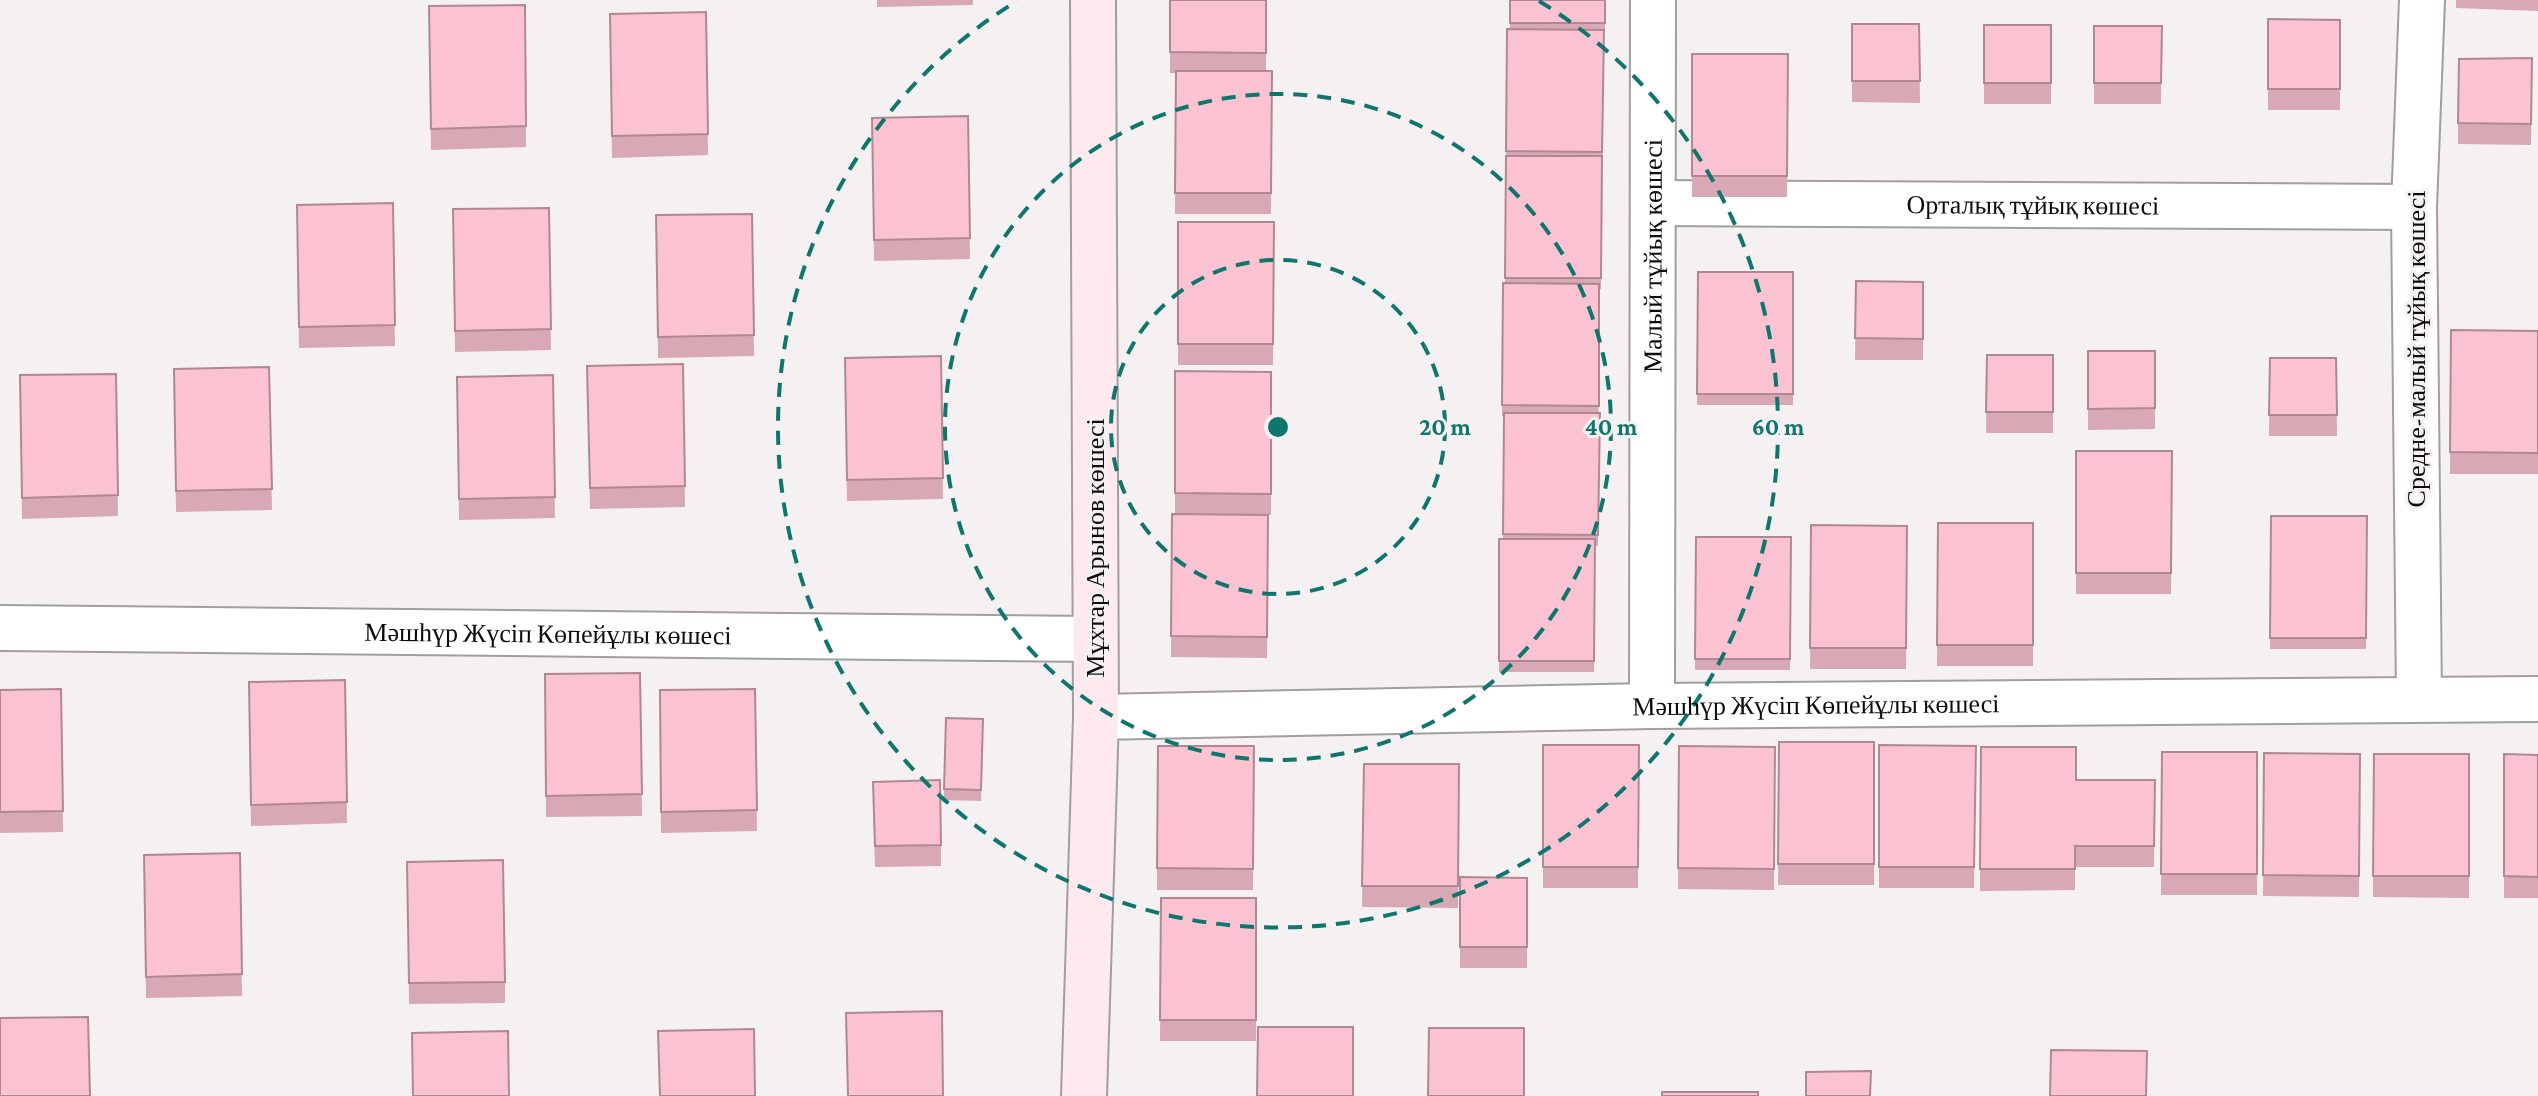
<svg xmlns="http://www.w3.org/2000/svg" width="2538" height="1096" font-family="'Crimson Pro',serif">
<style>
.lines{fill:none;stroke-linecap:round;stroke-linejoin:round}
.street-casing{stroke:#a19e9e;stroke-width:48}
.secondary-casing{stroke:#a19e9e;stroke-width:48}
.street{stroke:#fff;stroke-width:44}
.secondary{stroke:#feeaee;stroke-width:44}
.wall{fill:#d8a8b4}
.building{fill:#fbc3d1;stroke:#b08892;stroke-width:2}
.ring{fill:none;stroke:#0f766e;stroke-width:4;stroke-dasharray:14 10}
.labels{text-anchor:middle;stroke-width:6;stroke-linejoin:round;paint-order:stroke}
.street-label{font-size:26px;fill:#0e0d0d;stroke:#f5f1f2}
.centre{fill:#0f766e;stroke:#f5f1f2;stroke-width:4}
.ring-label{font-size:24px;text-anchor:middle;font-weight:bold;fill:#0f766e;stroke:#f5f1f2;stroke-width:6;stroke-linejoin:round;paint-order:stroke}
</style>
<rect width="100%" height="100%" fill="#f5f1f2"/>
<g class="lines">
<defs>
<g id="street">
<path id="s1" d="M 1653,203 L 2414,207"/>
<path id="s2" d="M 0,628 L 1095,639"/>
<path d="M 2419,698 L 2414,207 L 2422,0"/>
<path id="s3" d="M 1652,706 L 1653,0"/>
<path id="s4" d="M 1096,717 L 1652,706 L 2538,699"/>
</g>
<path id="secondary" d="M 1084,1096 L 1096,717 L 1093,0"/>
</defs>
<use href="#street" class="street-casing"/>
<use href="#secondary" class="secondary-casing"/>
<use href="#street" class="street"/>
<use href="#secondary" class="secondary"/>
</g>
<g class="wall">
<path d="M 877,0 L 973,0 L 973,5 L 877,7 Z"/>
<path d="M 1170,0 L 1266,0 L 1266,71 L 1272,71 L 1271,214 L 1175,214 L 1176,73 L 1170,73 Z"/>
<path d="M 1510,0 L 1605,0 L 1605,34 L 1604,34 L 1601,289 L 1599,289 L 1598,546 L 1595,546 L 1594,672 L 1499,672 L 1499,539 L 1503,539 L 1504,416 L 1502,416 L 1502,405 L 1505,283 L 1507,29 L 1510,29 Z"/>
<path d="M 2456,0 L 2538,0 L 2538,11 L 2456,8 Z"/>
<path d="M 525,5 L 526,147 L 431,150 L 429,6 Z"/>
<path d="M 706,12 L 708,155 L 612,158 L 610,14 Z"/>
<path d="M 2268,19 L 2340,20 L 2340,110 L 2268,110 Z"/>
<path d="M 1852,24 L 1919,24 L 1920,103 L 1852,102 Z"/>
<rect x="1984" y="25" width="67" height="79"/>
<path d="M 2094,26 L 2162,26 L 2161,104 L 2094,104 Z"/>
<path d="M 1692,54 L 1788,54 L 1787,197 L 1692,197 Z"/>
<path d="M 2532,58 L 2531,145 L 2458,144 L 2458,123 Z"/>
<path d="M 968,116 L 970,259 L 874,261 L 872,118 Z"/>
<path d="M 393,203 L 395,346 L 299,348 L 297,205 Z"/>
<path d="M 549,208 L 551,350 L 455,352 L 453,209 Z"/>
<path d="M 752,214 L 754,356 L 658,358 L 656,215 Z"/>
<path d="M 1178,222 L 1274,222 L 1273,365 L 1178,365 Z"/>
<path d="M 1698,272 L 1793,272 L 1793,405 L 1697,405 Z"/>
<path d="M 1856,281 L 1923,282 L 1923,360 L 1855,360 Z"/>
<path d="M 2451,330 L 2538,331 L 2538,474 L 2450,474 Z"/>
<path d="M 2088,351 L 2155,351 L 2155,429 L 2088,430 Z"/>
<path d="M 1987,355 L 2053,355 L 2053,433 L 1986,433 Z"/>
<path d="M 941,356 L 943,499 L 847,501 L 845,358 Z"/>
<path d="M 2270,358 L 2336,358 L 2337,436 L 2269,436 Z"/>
<path d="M 683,364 L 685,507 L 590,509 L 587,366 Z"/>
<path d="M 269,367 L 272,510 L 176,512 L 174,369 Z"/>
<path d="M 1175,371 L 1271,372 L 1271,515 L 1268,515 L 1267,658 L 1171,657 L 1172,514 L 1175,514 Z"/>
<path d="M 116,374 L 118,516 L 22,519 L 20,375 Z"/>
<path d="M 553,375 L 555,518 L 459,520 L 457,377 Z"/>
<path d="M 2076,451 L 2172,451 L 2171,594 L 2076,594 Z"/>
<path d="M 2271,516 L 2367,516 L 2366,649 L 2270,649 Z"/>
<path d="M 1938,523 L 2033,523 L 2033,666 L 1937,666 Z"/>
<path d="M 1811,525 L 1907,526 L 1906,669 L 1810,669 Z"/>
<path d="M 1696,537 L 1791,537 L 1790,670 L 1695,670 Z"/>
<path d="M 640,673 L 642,816 L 546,817 L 545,674 Z"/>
<path d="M 345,680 L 347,823 L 251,826 L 249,682 Z"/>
<path d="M 61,689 L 63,832 L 0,833 L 0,690 Z"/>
<path d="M 755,689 L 757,831 L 661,833 L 660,690 Z"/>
<path d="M 983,719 L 981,801 L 944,800 L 944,789 Z"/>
<path d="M 1779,742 L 1874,742 L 1874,885 L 1778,885 Z"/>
<path d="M 1543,745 L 1639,745 L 1638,888 L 1543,888 Z"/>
<path d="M 1879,745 L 1976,746 L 1974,888 L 1879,888 Z"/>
<path d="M 1158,746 L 1254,746 L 1253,890 L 1157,890 Z"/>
<path d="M 1679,746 L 1775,747 L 1774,890 L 1678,889 Z"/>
<path d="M 1981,747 L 2076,780 L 2155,780 L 2154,867 L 2075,867 L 2075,890 L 1980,891 Z"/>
<path d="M 2162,752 L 2257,752 L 2257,895 L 2161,895 Z"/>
<path d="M 2264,753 L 2360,754 L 2359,897 L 2263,896 Z"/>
<path d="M 2374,754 L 2469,754 L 2469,898 L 2373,897 Z"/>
<path d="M 2504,754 L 2538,755 L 2538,898 L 2504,898 Z"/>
<path d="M 1364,764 L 1459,764 L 1458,908 L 1362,907 Z"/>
<path d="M 873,803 L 941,845 L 941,866 L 875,867 Z"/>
<path d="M 240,853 L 242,996 L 146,998 L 144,855 Z"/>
<path d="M 407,862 L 505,982 L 505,1003 L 409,1004 Z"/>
<path d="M 1460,877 L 1527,878 L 1527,968 L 1460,968 Z"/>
<path d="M 1161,898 L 1256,898 L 1256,1041 L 1160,1041 Z"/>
</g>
<g class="building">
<path d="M 1170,0 L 1266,0 L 1266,53 L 1170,52 Z"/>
<rect x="1510" y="0" width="95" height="23"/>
<path d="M 525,5 L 526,126 L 431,129 L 429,6 Z"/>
<path d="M 706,12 L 708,134 L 612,136 L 610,14 Z"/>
<path d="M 2268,19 L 2340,20 L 2340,89 L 2268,89 Z"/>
<path d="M 1852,24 L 1919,24 L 1920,81 L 1852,81 Z"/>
<rect x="1984" y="25" width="67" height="58"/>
<path d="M 2094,26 L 2162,26 L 2161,83 L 2094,83 Z"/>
<path d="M 1507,29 L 1604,30 L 1602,152 L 1506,151 Z"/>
<path d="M 1692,54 L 1788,54 L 1787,176 L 1692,176 Z"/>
<path d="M 2532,58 L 2531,124 L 2458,123 L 2459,59 Z"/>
<path d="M 1176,71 L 1272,71 L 1271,193 L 1175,193 Z"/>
<path d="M 968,116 L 970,238 L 874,240 L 872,118 Z"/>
<path d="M 1506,156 L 1602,156 L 1601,278 L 1505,278 Z"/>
<path d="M 393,203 L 395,325 L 299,327 L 297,205 Z"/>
<path d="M 549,208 L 551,329 L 455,331 L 453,209 Z"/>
<path d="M 752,214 L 754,335 L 658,337 L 656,215 Z"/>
<path d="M 1178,222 L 1274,222 L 1273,344 L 1178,344 Z"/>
<path d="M 1698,272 L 1793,272 L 1793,394 L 1697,394 Z"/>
<path d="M 1856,281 L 1923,282 L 1923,339 L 1855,338 Z"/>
<path d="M 1503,283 L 1599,284 L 1599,406 L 1502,405 Z"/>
<path d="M 2451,330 L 2538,331 L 2538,453 L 2450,452 Z"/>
<path d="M 2088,351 L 2155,351 L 2155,408 L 2088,409 Z"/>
<path d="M 1987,355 L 2053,355 L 2053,412 L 1986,412 Z"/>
<path d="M 941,356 L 943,478 L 847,480 L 845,358 Z"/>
<path d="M 2270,358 L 2336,358 L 2337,415 L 2269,415 Z"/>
<path d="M 683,364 L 685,486 L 590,488 L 587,366 Z"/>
<path d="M 269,367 L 272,489 L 176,491 L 174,369 Z"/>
<path d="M 1175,371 L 1271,372 L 1271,494 L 1175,493 Z"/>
<path d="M 116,374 L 118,495 L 22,498 L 20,375 Z"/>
<path d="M 553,375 L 555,497 L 459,499 L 457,377 Z"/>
<path d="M 1504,413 L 1600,413 L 1598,535 L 1503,534 Z"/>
<path d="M 2076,451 L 2172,451 L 2171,573 L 2076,573 Z"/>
<path d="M 1172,514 L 1268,515 L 1267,637 L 1171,636 Z"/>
<path d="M 2271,516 L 2367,516 L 2366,638 L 2270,638 Z"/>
<path d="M 1938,523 L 2033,523 L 2033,645 L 1937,645 Z"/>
<path d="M 1811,525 L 1907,526 L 1906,648 L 1810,648 Z"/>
<path d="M 1696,537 L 1791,537 L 1790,659 L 1695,659 Z"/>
<path d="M 1499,539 L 1595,539 L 1594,661 L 1499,661 Z"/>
<path d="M 640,673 L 642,794 L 546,796 L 545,674 Z"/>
<path d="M 345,680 L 347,802 L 251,805 L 249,682 Z"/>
<path d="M 61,689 L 63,811 L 0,812 L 0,690 Z"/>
<path d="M 755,689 L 757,810 L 661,812 L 660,690 Z"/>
<path d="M 946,718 L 983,719 L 981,790 L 944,789 Z"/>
<path d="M 1779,742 L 1874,742 L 1874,864 L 1778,864 Z"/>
<path d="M 1543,745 L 1639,745 L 1638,867 L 1543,867 Z"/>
<path d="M 1879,745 L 1976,746 L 1974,867 L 1879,867 Z"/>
<path d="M 1158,746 L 1254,746 L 1253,869 L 1157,868 Z"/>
<path d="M 1679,746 L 1775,747 L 1774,869 L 1678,868 Z"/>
<path d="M 1981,747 L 2076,747 L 2076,780 L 2155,780 L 2154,846 L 2075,846 L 2075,869 L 1980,869 Z"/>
<path d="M 2162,752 L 2257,752 L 2257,874 L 2161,874 Z"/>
<path d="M 2264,753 L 2360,754 L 2359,876 L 2263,875 Z"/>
<path d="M 2374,754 L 2469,754 L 2469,876 L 2373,876 Z"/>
<path d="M 2504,754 L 2538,755 L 2538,877 L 2504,876 Z"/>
<path d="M 1364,764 L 1459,764 L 1458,886 L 1362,886 Z"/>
<path d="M 940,780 L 941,845 L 875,846 L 873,782 Z"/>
<path d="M 240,853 L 242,974 L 146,977 L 144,855 Z"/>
<path d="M 503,860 L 505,982 L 409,983 L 407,862 Z"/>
<path d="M 1460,877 L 1527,878 L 1527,947 L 1460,947 Z"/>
<path d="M 1161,898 L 1256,898 L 1256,1020 L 1160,1020 Z"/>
<path d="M 942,1011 L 943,1096 L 848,1096 L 846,1013 Z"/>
<path d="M 88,1017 L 90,1096 L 0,1096 L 0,1018 Z"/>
<path d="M 1258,1027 L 1353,1027 L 1353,1096 L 1257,1096 Z"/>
<path d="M 1429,1028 L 1524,1028 L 1524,1096 L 1428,1096 Z"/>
<path d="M 754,1029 L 755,1096 L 660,1096 L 658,1031 Z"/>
<path d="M 508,1031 L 509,1096 L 413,1096 L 412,1033 Z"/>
<path d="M 2051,1050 L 2147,1051 L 2146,1096 L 2050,1096 Z"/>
<path d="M 1871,1071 L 1870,1096 L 1806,1096 L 1806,1072 Z"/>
<rect x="1662" y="1092" width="96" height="4"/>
</g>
<g class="ring">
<circle cx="1278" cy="427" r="167"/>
<circle cx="1278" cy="427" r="333"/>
<path d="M1539 1A500 500 0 1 1 1017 1"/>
</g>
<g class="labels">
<g class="street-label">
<text dy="9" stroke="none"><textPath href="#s1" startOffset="380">Орталық тұйық көшесі</textPath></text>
<text dy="9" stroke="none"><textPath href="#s3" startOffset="450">Малый тұйық көшесі</textPath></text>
<text transform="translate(2416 349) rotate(-90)" y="9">Средне-малый тұйық көшесі</text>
<text transform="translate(1095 548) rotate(-90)" y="9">Мұхтар Арынов көшесі</text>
<text dy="9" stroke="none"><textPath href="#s2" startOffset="548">Мәшһүр Жүсіп Көпейұлы көшесі</textPath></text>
<text dy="9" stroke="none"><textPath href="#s4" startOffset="720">Мәшһүр Жүсіп Көпейұлы көшесі</textPath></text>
</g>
</g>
<circle cx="1278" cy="427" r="12" class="centre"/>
<g class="ring-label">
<text x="1445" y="435">20 m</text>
<text x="1611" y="435">40 m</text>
<text x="1778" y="435">60 m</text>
</g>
</svg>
